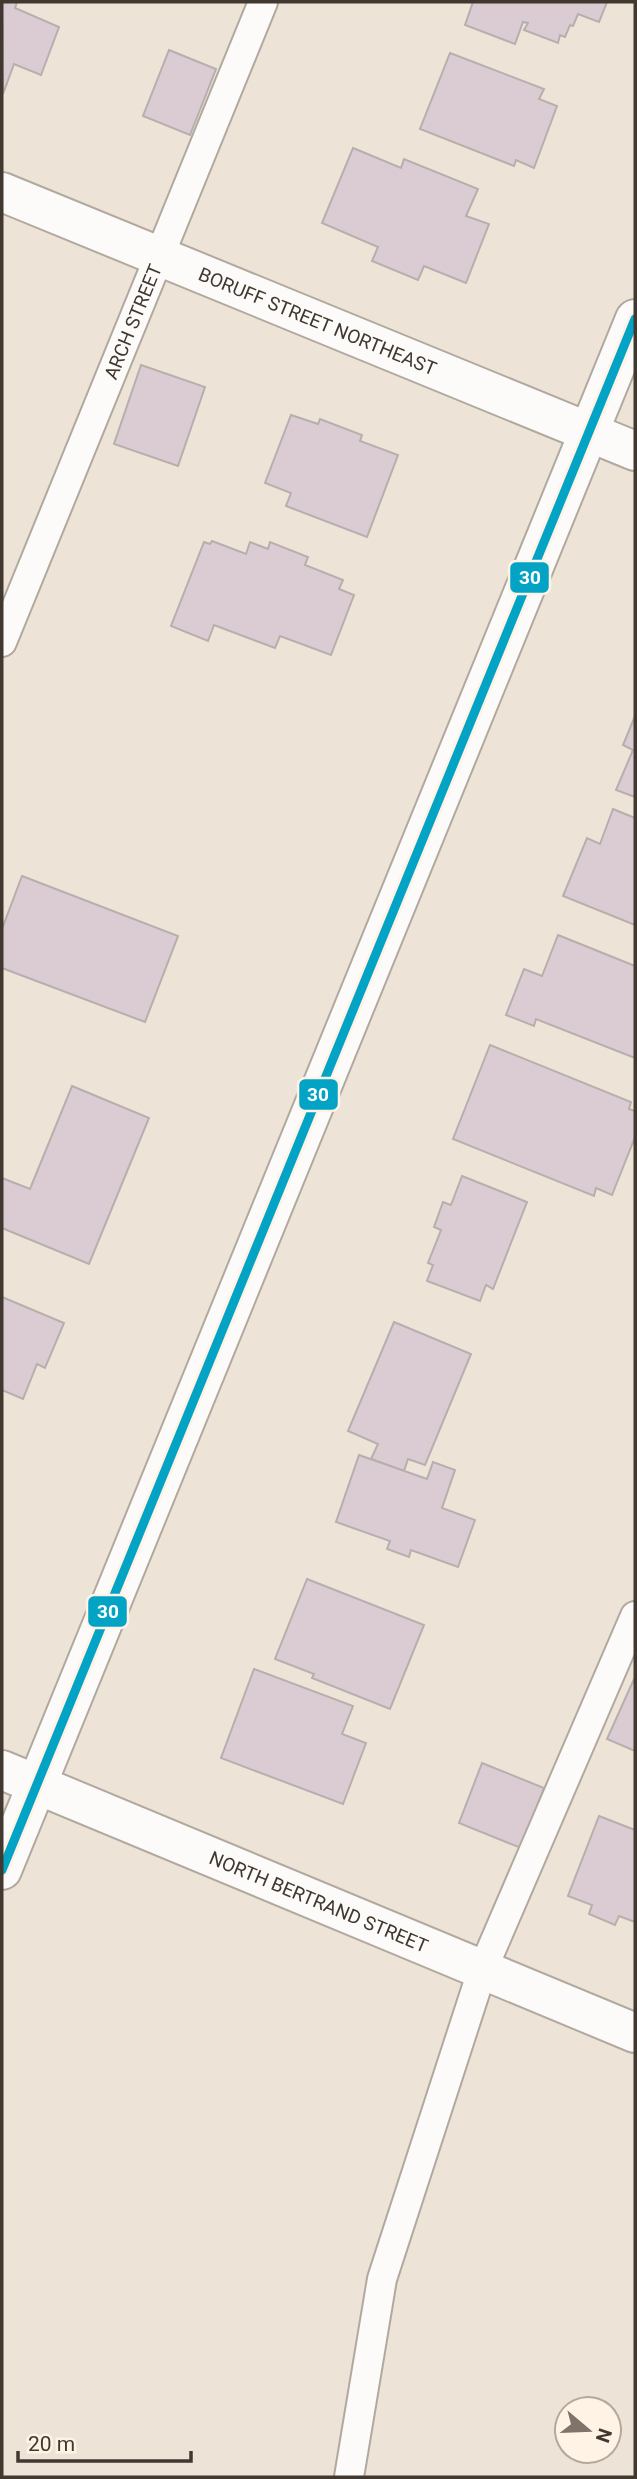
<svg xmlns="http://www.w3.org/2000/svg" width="637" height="2479" font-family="Roboto,sans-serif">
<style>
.building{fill:#dbccd3;stroke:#b7afad;stroke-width:2}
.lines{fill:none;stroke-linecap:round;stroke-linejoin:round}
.service-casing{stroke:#b1a99f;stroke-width:32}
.minor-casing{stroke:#b1a99f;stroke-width:42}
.service{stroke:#fcfbf9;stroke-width:28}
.minor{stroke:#fcfbf9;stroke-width:38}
.bus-1-casing{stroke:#fff3e5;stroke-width:14}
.bus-1{stroke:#03a3c6;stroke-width:9}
.labels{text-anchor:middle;stroke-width:7;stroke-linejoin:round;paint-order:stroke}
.street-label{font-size:19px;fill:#413930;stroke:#fff3e5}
.line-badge{stroke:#fff3e5;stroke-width:2.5}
.badge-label{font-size:19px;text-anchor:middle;font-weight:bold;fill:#fff}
</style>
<rect width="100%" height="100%" fill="#eee3d7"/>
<g class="building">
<path d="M 2,2 L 17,2 L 15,8 L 59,27 L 41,75 L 14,64 L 3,94 Z"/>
<path d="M 473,2 L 607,2 L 599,22 L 578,14 L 573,26 L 570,25 L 565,37 L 560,35 L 558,43 L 524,30 L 528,23 L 523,22 L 515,44 L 465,25 Z"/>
<path d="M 169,50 L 216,69 L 190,135 L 143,116 Z"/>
<path d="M 450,53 L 544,89 L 539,99 L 557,106 L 534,168 L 516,160 L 514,166 L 420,129 Z"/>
<path d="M 353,148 L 401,168 L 404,159 L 478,189 L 466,216 L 489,224 L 466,283 L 424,266 L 418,280 L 372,261 L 378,247 L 322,223 Z"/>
<path d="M 141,365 L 205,387 L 178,466 L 114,444 Z"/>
<path d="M 291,415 L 318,424 L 320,419 L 362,435 L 360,441 L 398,455 L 367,537 L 286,506 L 291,493 L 265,483 Z"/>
<path d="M 212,541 L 246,554 L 250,542 L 268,549 L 270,542 L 308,557 L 305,565 L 343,580 L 339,589 L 354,595 L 331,655 L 280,636 L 275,648 L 214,625 L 208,641 L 171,626 L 204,542 L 210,544 Z"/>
<path d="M 635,716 L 635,797 L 616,790 L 633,750 L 623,745 Z"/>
<path d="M 613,809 L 635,818 L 635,925 L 563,896 L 587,838 L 600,844 Z"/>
<path d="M 22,876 L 178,936 L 145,1022 L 2,968 L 2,929 Z"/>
<path d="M 558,935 L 635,966 L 635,1058 L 536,1019 L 534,1026 L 506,1015 L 524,969 L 542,976 Z"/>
<path d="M 490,1045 L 631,1102 L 629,1109 L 635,1111 L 635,1137 L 612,1195 L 596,1188 L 594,1196 L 453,1139 Z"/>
<path d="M 72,1086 L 149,1118 L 89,1264 L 2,1228 L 2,1178 L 30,1189 Z"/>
<path d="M 462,1176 L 527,1202 L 493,1289 L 486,1285 L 480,1301 L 427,1281 L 433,1265 L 428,1263 L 441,1230 L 434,1227 L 443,1202 L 451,1205 Z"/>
<path d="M 2,1297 L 64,1323 L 45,1368 L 37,1364 L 23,1399 L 2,1390 Z"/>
<path d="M 394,1322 L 471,1354 L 425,1465 L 408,1459 L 404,1471 L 371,1459 L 378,1444 L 348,1431 Z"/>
<path d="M 359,1455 L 427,1479 L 433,1462 L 455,1470 L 442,1508 L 475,1520 L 458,1567 L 411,1550 L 409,1557 L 387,1549 L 390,1541 L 336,1522 Z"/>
<path d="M 307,1579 L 424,1625 L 390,1709 L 312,1678 L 314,1674 L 275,1659 Z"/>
<path d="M 254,1669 L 353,1706 L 342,1734 L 366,1743 L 343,1804 L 221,1758 Z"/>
<path d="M 634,1679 L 635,1680 L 635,1751 L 607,1739 Z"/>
<path d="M 482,1763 L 544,1788 L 521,1848 L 459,1823 Z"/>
<path d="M 599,1816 L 635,1830 L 635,1922 L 619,1916 L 615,1925 L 589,1914 L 592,1905 L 568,1896 Z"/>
</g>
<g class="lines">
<defs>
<g id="service">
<path id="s1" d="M 2,642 L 263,2"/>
<path d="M 349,2477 L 382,2279 L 482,1971 L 635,1616"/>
</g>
<g id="minor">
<path id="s2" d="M 2,192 L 635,451"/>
<path id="s3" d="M 2,1770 L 635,2033"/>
<path d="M 2,1870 L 635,319"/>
</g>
</defs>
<use href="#service" class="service-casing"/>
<use href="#minor" class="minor-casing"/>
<use href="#service" class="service"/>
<use href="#minor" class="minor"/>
<defs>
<path id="bus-1" d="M 2,1870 L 635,319"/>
</defs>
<use href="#bus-1" class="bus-1-casing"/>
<use href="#bus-1" class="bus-1"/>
</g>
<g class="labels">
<g class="street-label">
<text dy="7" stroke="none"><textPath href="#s1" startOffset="346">ARCH STREET</textPath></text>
<text dy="7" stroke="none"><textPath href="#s2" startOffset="341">BORUFF STREET NORTHEAST</textPath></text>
<text dy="7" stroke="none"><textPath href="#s3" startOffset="343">NORTH BERTRAND STREET</textPath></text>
</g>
</g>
<g class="line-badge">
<rect x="509" y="561" width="41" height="33" rx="7" fill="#03a3c6"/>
<rect x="298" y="1078" width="41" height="33" rx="7" fill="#03a3c6"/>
<rect x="87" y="1595" width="41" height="33" rx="7" fill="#03a3c6"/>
</g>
<g class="badge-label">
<text x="530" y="584">30</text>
<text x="318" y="1101">30</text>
<text x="108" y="1618">30</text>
</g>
<rect width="637" height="2479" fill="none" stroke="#413930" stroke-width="7"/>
<g transform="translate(588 2430) rotate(109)"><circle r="33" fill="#fff3e5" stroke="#b3a99d" stroke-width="2"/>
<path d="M0-5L12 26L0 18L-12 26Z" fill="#7e746a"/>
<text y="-10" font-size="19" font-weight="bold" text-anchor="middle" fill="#413930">N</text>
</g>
<path d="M18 2451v10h173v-10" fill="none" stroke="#413930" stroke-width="3.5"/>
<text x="28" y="2451" font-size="21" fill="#413930" stroke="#fff3e5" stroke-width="5" paint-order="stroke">20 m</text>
</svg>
